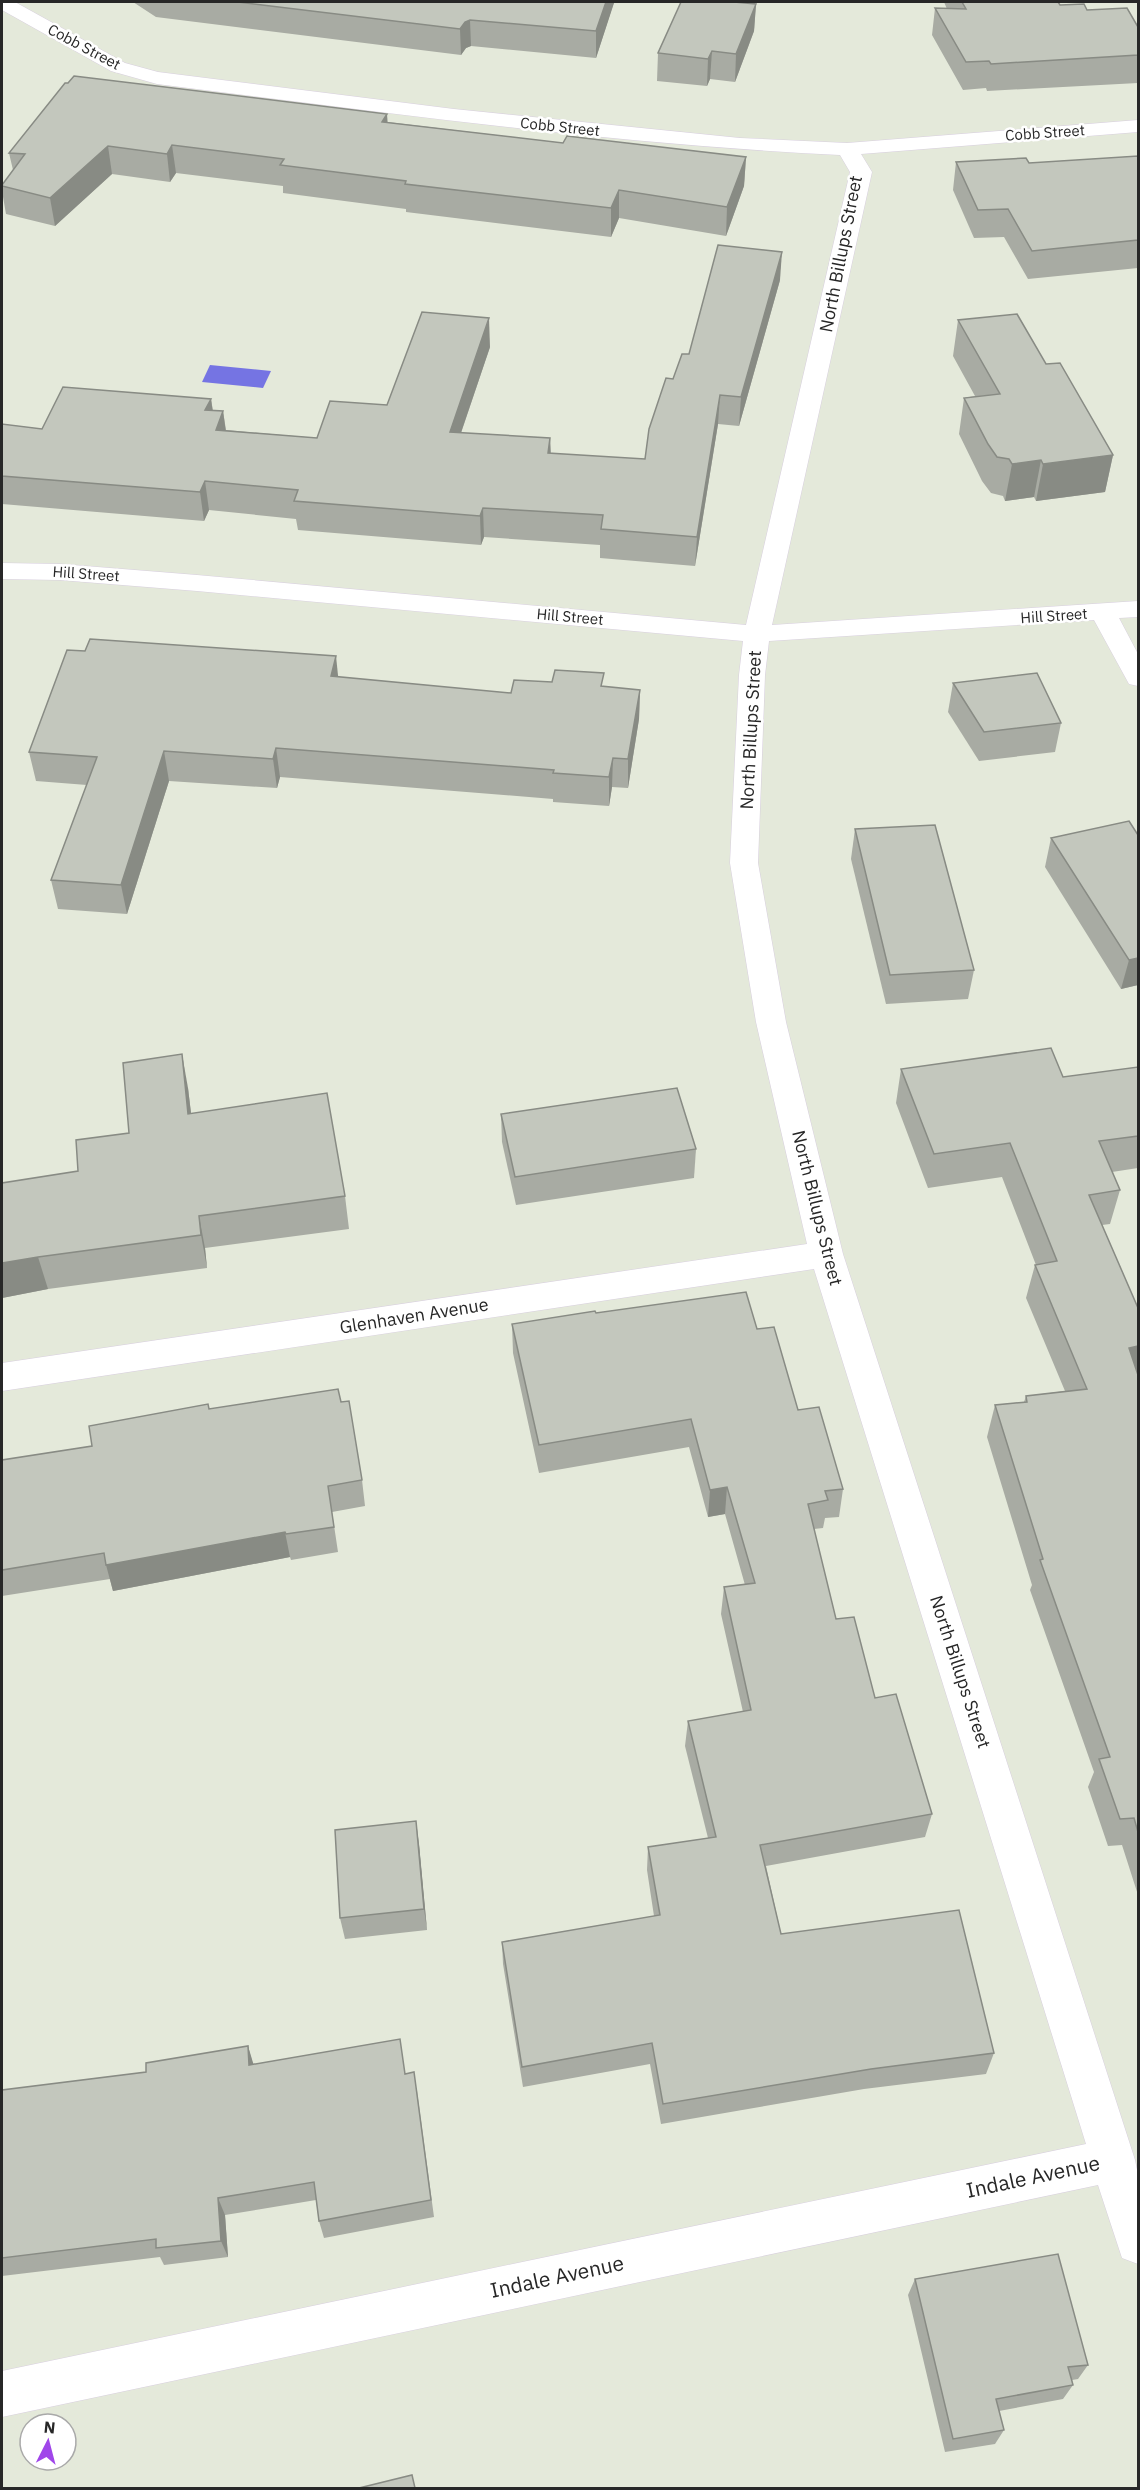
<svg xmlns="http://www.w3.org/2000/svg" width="1140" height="2490" font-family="'IBM Plex Sans',sans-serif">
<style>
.water{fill:#7574e3}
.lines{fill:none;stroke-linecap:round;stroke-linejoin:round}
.minor-casing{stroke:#d8cfdf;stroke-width:1}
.minor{fill:#fff;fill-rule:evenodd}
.wall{fill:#a8aba3}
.shaded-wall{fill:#888b84}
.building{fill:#c3c7bd;stroke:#888b84;stroke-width:1.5}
.labels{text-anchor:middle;stroke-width:5;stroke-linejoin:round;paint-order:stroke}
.far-street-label{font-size:15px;fill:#272727;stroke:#fff}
.street-label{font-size:18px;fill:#272727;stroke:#fff}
.near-street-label{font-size:21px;fill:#272727;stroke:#fff}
</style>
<rect width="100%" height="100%" fill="#e4e9da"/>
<path class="water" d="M 210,365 L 271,371 L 263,388 L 202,382 Z"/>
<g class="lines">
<defs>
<path id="minor" d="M 2,2 L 15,2 L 125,63 L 158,72 L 454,109 L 740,138 L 847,143 L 1138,120 L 1138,132 L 861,154 L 872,172 L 772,625 L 1138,601 L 1138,617 L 1119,618 L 1138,654 L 1138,686 L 1129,684 L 1094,620 L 769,641 L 765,675 L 758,863 L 786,1022 L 843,1254 L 1135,2160 L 1138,2175 L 1138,2264 L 1122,2258 L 1098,2185 L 2,2417 L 2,2371 L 1086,2144 L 814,1269 L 2,1391 L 2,1363 L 807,1244 L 756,1022 L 730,863 L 739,675 L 743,641 L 197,591 L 60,580 L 2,579 L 2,563 L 60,564 L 197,575 L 746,625 L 850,172 L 840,155 C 611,144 384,112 157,84 L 111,71 L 2,10 Z"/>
</defs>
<use href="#minor" class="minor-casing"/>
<use href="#minor" class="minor"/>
</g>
<g class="wall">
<path d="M 133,2 L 614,2 L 596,58 L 471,46 L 466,48 L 461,55 L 156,17 Z"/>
<path d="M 944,2 L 1058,2 L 1060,5 L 1087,10 L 1138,27 L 1138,83 L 987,91 L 986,88 L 963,90 L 932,35 L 935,8 L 947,9 Z"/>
<path d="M 756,4 L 754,31 L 735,82 L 710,79 L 707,86 L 657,81 L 658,53 Z"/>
<path d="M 388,122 L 563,143 L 746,157 L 744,186 L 726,236 L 619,218 L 611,237 L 406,212 L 406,209 L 283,193 L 283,186 L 176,173 L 170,182 L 112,174 L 55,226 L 6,214 L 2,191 L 2,185 L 13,170 L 9,153 Z"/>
<path d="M 1138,156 L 1138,268 L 1028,279 L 1004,237 L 974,238 L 953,190 L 956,162 L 1029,163 Z"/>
<path d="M 780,280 L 739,426 L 718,424 L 695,566 L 600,558 L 600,545 L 484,537 L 481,545 L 298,530 L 296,519 L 209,510 L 204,521 L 2,504 L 2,424 L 42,429 L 211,399 L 213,411 L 223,411 L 226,430 L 317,438 L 387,405 L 490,347 L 461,433 L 550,438 L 551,454 L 645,459 L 673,379 L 689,354 Z"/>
<path d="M 958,320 L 1046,364 L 1113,455 L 1105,492 L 1036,501 L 1034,497 L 1005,501 L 1003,496 L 991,493 L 982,481 L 959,434 L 964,398 L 975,396 L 953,356 Z"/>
<path d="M 338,677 L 511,693 L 604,687 L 640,690 L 639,719 L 628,788 L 612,787 L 609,806 L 553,802 L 553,799 L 280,777 L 277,788 L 169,781 L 127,914 L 58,909 L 51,880 L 87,785 L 36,781 L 29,752 Z"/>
<path d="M 953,683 L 1061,723 L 1055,752 L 979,761 L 948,712 Z"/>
<path d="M 855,829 L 974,970 L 968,999 L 886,1004 L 851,859 Z"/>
<path d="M 1138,835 L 1138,985 L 1121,989 L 1045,867 L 1051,838 Z"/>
<path d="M 901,1069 L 1063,1077 L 1138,1069 L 1138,1168 L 1112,1172 L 1120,1190 L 1110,1224 L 1102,1225 L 1138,1308 L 1138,1895 L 1122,1845 L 1108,1846 L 1088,1787 L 1094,1772 L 1030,1590 L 1032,1585 L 987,1437 L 995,1405 L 1024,1402 L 1026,1396 L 1065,1391 L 1026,1298 L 1035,1265 L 1036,1265 L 1002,1177 L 928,1188 L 896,1103 Z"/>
<path d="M 188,1088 L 191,1113 L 345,1196 L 349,1229 L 205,1248 L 207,1268 L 48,1289 L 2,1298 L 78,1171 Z"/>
<path d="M 501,1114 L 696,1149 L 694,1178 L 516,1205 L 502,1142 Z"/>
<path d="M 596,1313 L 757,1329 L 798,1410 L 843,1489 L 839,1517 L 825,1518 L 823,1528 L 814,1529 L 836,1619 L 932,1814 L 925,1837 L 766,1866 L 781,1934 L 994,2053 L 986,2074 L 864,2089 L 661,2124 L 650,2064 L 523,2087 L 503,1964 L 502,1942 L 654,1916 L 647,1870 L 648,1847 L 708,1838 L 685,1746 L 688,1721 L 743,1712 L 721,1614 L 724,1587 L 745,1585 L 725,1514 L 708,1517 L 689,1447 L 539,1473 L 513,1353 L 512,1324 Z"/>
<path d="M 341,1402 L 362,1480 L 365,1506 L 332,1512 L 338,1552 L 291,1560 L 290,1557 L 113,1591 L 110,1579 L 2,1596 L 2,1460 L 92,1446 L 209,1409 Z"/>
<path d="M 419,1844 L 427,1930 L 345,1939 L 340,1918 Z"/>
<path d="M 248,2046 L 253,2065 L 406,2074 L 417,2091 L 434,2217 L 324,2238 L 319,2221 L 316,2200 L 225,2215 L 228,2257 L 164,2265 L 160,2257 L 2,2276 L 2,2090 L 146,2072 Z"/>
<path d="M 915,2279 L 1088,2365 L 1078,2379 L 1072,2380 L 1073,2385 L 1063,2399 L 999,2411 L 1004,2430 L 995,2444 L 945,2452 L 908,2295 Z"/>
</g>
<g class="shaded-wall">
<path d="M 606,2 L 614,2 L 614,3 L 596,58 L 596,31 Z"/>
<path d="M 756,4 L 754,31 L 735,82 L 736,54 Z"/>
<path d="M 470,20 L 471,46 L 466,48 L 461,55 L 460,29 L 465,22 Z"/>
<path d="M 712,51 L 710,79 L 707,86 L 708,59 Z"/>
<path d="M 387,114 L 389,142 L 382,122 Z"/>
<path d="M 172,145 L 176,173 L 170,182 L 167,154 Z"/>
<path d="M 108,146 L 112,174 L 55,226 L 50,198 Z"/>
<path d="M 746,157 L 744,186 L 726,236 L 727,207 Z"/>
<path d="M 619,190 L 619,218 L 611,237 L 611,208 Z"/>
<path d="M 782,252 L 780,280 L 739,426 L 741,397 Z"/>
<path d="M 489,318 L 490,347 L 451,462 L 450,432 Z"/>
<path d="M 720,395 L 718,424 L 695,566 L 697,537 Z"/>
<path d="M 211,399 L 215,428 L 205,410 Z"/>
<path d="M 223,411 L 227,440 L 216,430 Z"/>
<path d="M 550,438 L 551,468 L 548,453 Z"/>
<path d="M 1113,455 L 1105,492 L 1036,501 L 1043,464 Z"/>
<path d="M 1041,460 L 1034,497 L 1005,501 L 1012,464 Z"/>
<path d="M 205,481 L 209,510 L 204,521 L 200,492 Z"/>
<path d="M 483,508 L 484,537 L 481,545 L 480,516 Z"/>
<path d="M 336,656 L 339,685 L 331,676 Z"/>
<path d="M 640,690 L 639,719 L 628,788 L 628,759 Z"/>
<path d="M 276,748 L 280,777 L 277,788 L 273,759 Z"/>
<path d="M 164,751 L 169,781 L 127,914 L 121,885 Z"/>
<path d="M 613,758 L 612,787 L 609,806 L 609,777 Z"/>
<path d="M 1138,958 L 1138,985 L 1121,989 L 1129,960 Z"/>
<path d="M 182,1054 L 188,1088 L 195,1147 L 188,1114 Z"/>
<path d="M 199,1216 L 205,1248 L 207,1268 L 201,1235 Z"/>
<path d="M 38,1257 L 48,1289 L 2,1298 L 2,1263 Z"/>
<path d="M 1138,1346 L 1138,1377 L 1129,1348 Z"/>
<path d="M 727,1487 L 725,1514 L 708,1517 L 710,1490 Z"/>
<path d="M 285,1532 L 290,1557 L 113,1591 L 106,1565 Z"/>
<path d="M 416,1821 L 419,1844 L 427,1930 L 424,1909 Z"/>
<path d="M 248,2046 L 254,2066 L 249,2065 Z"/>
<path d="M 218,2198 L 225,2215 L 228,2257 L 221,2241 Z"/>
</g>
<g class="building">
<path d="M 238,2 L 606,2 L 596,31 L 470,20 L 465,22 L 460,29 Z"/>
<path d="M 681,2 L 734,2 L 756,4 L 736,54 L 712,51 L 708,59 L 658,53 Z"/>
<path d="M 962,2 L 1058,2 L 1060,5 L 1084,4 L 1087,10 L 1127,8 L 1138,27 L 1138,55 L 991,64 L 989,61 L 966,62 L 935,8 L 966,9 Z"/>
<path d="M 74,76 L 387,114 L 382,122 L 563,143 L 567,136 L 746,157 L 727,207 L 619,190 L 611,208 L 405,184 L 406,181 L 280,165 L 284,159 L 172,145 L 167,154 L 108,146 L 50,198 L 2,186 L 2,185 L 25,154 L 9,153 L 65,83 L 68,83 Z"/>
<path d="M 1138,156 L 1138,240 L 1032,251 L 1008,209 L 978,210 L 956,162 L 1026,158 L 1029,163 Z"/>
<path d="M 718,245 L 782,252 L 741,397 L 720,395 L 697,537 L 601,529 L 603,515 L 483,508 L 480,516 L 294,501 L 298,490 L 205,481 L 200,492 L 2,476 L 2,424 L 42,429 L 63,387 L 211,399 L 205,410 L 223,411 L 216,430 L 317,438 L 330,401 L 387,405 L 422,312 L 489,318 L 450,432 L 550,438 L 548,453 L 645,459 L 649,429 L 666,378 L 673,379 L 682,354 L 689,354 Z"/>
<path d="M 1017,314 L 1046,364 L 1060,363 L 1113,455 L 1043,464 L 1041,460 L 1012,464 L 1009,459 L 997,457 L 988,444 L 964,398 L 1000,394 L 958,320 Z"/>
<path d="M 90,639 L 336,656 L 331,676 L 511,693 L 514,680 L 552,682 L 555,670 L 604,673 L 601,686 L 640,690 L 628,759 L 613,758 L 609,777 L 553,773 L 554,770 L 276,748 L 273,759 L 164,751 L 121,885 L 51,880 L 97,757 L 29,752 L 67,650 L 85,651 Z"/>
<path d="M 1037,673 L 1061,723 L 984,732 L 953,683 Z"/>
<path d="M 1129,821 L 1138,835 L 1138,958 L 1129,960 L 1051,838 Z"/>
<path d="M 935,825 L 974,970 L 890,975 L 855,829 Z"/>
<path d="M 1051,1048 L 1063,1077 L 1138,1067 L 1138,1136 L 1099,1141 L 1120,1190 L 1089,1195 L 1138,1308 L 1138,1346 L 1129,1348 L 1138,1375 L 1138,1832 L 1134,1818 L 1120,1819 L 1099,1759 L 1110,1757 L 1040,1560 L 1043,1559 L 995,1405 L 1027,1402 L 1026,1396 L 1087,1389 L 1035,1265 L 1057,1261 L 1010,1143 L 934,1154 L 901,1069 Z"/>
<path d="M 182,1054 L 188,1114 L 327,1093 L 345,1196 L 199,1216 L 201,1235 L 38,1257 L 2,1263 L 2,1183 L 78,1171 L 76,1140 L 129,1133 L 123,1063 Z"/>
<path d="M 677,1088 L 696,1149 L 515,1177 L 501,1114 Z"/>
<path d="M 746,1292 L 757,1329 L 774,1327 L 798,1410 L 819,1407 L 843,1489 L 825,1491 L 828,1500 L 808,1504 L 836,1619 L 854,1617 L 875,1698 L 896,1694 L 932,1814 L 760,1845 L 781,1934 L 959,1910 L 994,2053 L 871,2069 L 663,2104 L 652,2043 L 522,2067 L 502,1942 L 660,1915 L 648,1847 L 716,1837 L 688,1721 L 751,1710 L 724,1587 L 755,1583 L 727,1487 L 710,1490 L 691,1419 L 539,1445 L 512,1324 L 595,1311 L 596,1313 Z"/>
<path d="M 338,1389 L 341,1402 L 349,1401 L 362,1480 L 328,1486 L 334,1527 L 286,1534 L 285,1532 L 106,1565 L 104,1553 L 2,1570 L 2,1460 L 92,1446 L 89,1426 L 208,1404 L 209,1409 Z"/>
<path d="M 416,1821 L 424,1909 L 340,1918 L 335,1830 Z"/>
<path d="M 400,2039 L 405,2074 L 414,2072 L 431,2200 L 319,2221 L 314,2182 L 218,2198 L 221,2241 L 156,2248 L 156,2239 L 2,2258 L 2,2090 L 146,2072 L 146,2063 L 248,2046 L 249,2065 Z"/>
<path d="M 1058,2254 L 1088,2365 L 1068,2367 L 1073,2385 L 996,2399 L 1004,2430 L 953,2439 L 915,2279 Z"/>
<path d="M 412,2475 L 415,2488 L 359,2488 Z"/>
</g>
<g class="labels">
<g class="far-street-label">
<text transform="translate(84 47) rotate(28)" y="5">Cobb Street</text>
<text transform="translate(560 127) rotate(6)" y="5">Cobb Street</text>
<text transform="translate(1045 133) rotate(-4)" y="5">Cobb Street</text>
<text transform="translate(86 574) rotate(4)" y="5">Hill Street</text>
<text transform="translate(1054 616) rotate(-4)" y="5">Hill Street</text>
<text transform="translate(570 617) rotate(5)" y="5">Hill Street</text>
</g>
<g class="street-label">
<text transform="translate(841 254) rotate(-79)" y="6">North Billups Street</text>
<text transform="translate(751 730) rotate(-87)" y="6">North Billups Street</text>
<text transform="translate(817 1208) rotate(76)" y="6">North Billups Street</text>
<text transform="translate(414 1316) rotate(-9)" y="6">Glenhaven Avenue</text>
<text transform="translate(960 1672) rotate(72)" y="6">North Billups Street</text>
</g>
<g class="near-street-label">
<text transform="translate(1033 2177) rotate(-12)" y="7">Indale Avenue</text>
<text transform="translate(557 2277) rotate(-12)" y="7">Indale Avenue</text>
</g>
</g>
<rect width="1140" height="2490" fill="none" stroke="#272727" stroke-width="6"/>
<g transform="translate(48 2442) rotate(6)"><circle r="28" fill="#ffffff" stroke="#a9a9a9" stroke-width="1.5"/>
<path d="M0-4.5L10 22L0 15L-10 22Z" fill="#a046ea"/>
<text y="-9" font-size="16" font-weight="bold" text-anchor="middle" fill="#272727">N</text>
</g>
</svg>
